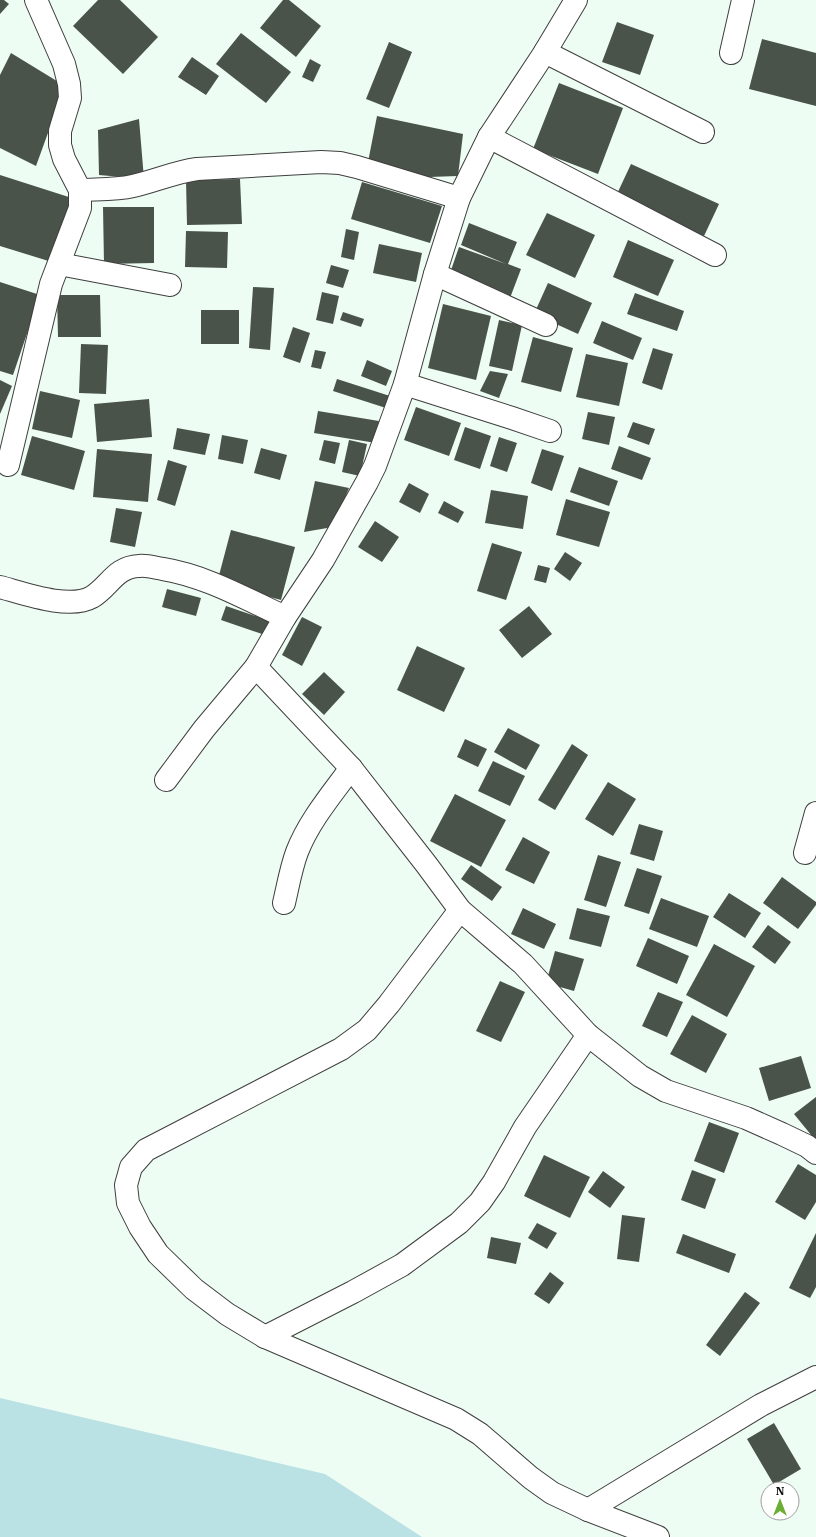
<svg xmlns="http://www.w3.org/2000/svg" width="816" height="1537" font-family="'IBM Plex Serif',serif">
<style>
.green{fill:#bae1e4}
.building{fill:#4a5349}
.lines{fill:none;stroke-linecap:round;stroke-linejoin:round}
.minor-casing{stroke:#3f3f3f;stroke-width:24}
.minor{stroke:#fff;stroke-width:22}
</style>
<rect width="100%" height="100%" fill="#edfdf3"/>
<path class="green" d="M 0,1398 L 325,1474 L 422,1537 L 0,1537 Z"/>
<g class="building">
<path d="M 0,0 L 4,0 L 9,4 L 0,14 Z"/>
<path d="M 98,0 L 120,0 L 158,37 L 123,74 L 73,26 Z"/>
<path d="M 283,0 L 289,0 L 321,26 L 296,57 L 260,28 Z"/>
<path d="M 617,22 L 654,35 L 640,75 L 602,62 Z"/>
<path d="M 241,33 L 291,72 L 266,103 L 216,64 Z"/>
<path d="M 762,39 L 816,53 L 816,106 L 749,89 Z"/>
<path d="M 389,42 L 412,52 L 389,108 L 366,99 Z"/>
<path d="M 11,53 L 65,86 L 36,166 L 0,148 L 0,75 Z"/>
<path d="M 192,57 L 219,76 L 206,95 L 178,77 Z"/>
<path d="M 310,59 L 321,65 L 313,82 L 302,77 Z"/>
<path d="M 559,83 L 623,108 L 598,174 L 533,149 Z"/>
<path d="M 377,116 L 463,134 L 458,176 L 400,178 L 368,162 Z"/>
<path d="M 139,119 L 144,179 L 99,175 L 98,130 Z"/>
<path d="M 631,164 L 719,204 L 704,236 L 616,196 Z"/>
<path d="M 0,175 L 75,199 L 55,263 L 0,246 Z"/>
<path d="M 240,179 L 242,224 L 187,225 L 186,180 Z"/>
<path d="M 362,182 L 442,206 L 430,243 L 351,219 Z"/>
<path d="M 103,207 L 154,207 L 154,263 L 104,264 Z"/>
<path d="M 547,213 L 595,235 L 575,278 L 526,255 Z"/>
<path d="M 469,223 L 517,242 L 508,264 L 521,269 L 510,298 L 449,276 L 459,247 L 506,264 L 461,245 Z"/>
<path d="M 346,229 L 359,232 L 354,260 L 341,257 Z"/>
<path d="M 186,231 L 228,232 L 227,268 L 185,267 Z"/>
<path d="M 628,240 L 674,260 L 658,296 L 613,277 Z"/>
<path d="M 379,244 L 422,253 L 416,282 L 373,273 Z"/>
<path d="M 331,265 L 349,270 L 343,288 L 326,283 Z"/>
<path d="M 0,282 L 40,295 L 13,375 L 0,371 Z"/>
<path d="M 548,283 L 592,303 L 578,334 L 534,314 Z"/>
<path d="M 253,287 L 274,288 L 270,350 L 249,348 Z"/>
<path d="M 322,292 L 339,296 L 333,324 L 316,320 Z"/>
<path d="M 635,293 L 684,311 L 677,331 L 627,314 Z"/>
<path d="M 57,295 L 100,295 L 101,337 L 58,337 Z"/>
<path d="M 443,304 L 491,316 L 476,380 L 428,368 Z"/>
<rect x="201" y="310" width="38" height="34"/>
<path d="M 343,312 L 364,319 L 361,327 L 340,320 Z"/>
<path d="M 499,320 L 522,325 L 512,371 L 489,366 Z"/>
<path d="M 602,321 L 642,338 L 633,360 L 593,343 Z"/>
<path d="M 293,327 L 310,333 L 300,363 L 283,357 Z"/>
<path d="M 533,337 L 573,348 L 561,392 L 521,382 Z"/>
<path d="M 81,344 L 108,345 L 106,394 L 79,393 Z"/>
<path d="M 653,348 L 673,354 L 662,390 L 642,383 Z"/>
<path d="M 315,350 L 326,352 L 321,369 L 311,367 Z"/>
<path d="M 586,354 L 628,363 L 619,406 L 576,397 Z"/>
<path d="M 367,360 L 392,371 L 386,386 L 361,376 Z"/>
<path d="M 490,371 L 508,374 L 499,398 L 480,391 Z"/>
<path d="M 337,379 L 390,396 L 386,408 L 333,391 Z"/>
<path d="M 0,380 L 12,386 L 0,414 Z"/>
<path d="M 40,391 L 80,400 L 72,438 L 32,429 Z"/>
<path d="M 149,399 L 152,437 L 97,442 L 94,404 Z"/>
<path d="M 416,407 L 461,423 L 449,456 L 404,440 Z"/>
<path d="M 318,411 L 379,421 L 376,443 L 314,433 Z"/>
<path d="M 588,412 L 615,417 L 609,445 L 582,439 Z"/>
<path d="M 633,422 L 655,429 L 649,445 L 627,437 Z"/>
<path d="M 465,427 L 491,436 L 480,469 L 454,460 Z"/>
<path d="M 177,428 L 210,434 L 205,455 L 173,449 Z"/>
<path d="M 222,435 L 248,440 L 243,464 L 218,459 Z"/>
<path d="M 32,436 L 85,451 L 74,490 L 21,475 Z"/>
<path d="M 499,437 L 517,443 L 507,472 L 490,466 Z"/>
<path d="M 324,440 L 340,443 L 335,464 L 319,460 Z"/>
<path d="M 349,440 L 367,444 L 360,476 L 342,472 Z"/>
<path d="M 619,446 L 651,458 L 642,480 L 611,469 Z"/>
<path d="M 261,448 L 287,455 L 280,480 L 254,473 Z"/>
<path d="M 97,449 L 152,454 L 148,502 L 93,497 Z"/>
<path d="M 542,449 L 564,456 L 552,491 L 531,483 Z"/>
<path d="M 168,460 L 187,466 L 175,506 L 157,500 Z"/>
<path d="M 579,467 L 618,481 L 609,506 L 570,492 Z"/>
<path d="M 315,481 L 349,488 L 333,527 L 304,532 Z"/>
<path d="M 409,483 L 429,494 L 420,513 L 399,502 Z"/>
<path d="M 491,490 L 528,496 L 523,529 L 485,523 Z"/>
<path d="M 566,499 L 610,512 L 599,547 L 556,535 Z"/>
<path d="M 444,501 L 464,512 L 458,523 L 438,513 Z"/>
<path d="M 116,508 L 142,512 L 135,547 L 110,542 Z"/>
<path d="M 375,521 L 399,537 L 382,562 L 358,547 Z"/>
<path d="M 231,530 L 295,547 L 281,600 L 217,583 Z"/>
<path d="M 492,543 L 522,552 L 506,600 L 477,591 Z"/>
<path d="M 565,552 L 582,563 L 570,581 L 554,569 Z"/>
<path d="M 538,565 L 550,568 L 546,583 L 534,580 Z"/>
<path d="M 167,589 L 201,598 L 196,616 L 162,607 Z"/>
<path d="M 226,606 L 270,621 L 265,635 L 221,620 Z"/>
<path d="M 529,606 L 552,634 L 522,658 L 499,630 Z"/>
<path d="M 302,617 L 322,627 L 302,666 L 282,655 Z"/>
<path d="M 417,646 L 465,668 L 444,712 L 397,690 Z"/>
<path d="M 324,672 L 345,692 L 324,715 L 302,694 Z"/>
<path d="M 508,728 L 540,745 L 526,770 L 494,752 Z"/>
<path d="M 465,739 L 487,749 L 478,767 L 457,757 Z"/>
<path d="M 572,744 L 588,755 L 555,810 L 538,800 Z"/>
<path d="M 493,761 L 525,776 L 510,806 L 478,791 Z"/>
<path d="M 608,782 L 636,799 L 613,836 L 585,819 Z"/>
<path d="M 455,794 L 506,820 L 481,867 L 430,841 Z"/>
<path d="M 639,824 L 663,831 L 654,861 L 630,854 Z"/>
<path d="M 523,837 L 550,852 L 534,884 L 505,870 Z"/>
<path d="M 598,855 L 621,862 L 606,907 L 584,900 Z"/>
<path d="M 471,865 L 502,887 L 492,901 L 461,879 Z"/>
<path d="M 637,868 L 662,876 L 649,914 L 624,906 Z"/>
<path d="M 782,877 L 816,902 L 816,905 L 798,929 L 763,903 Z"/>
<path d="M 729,893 L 761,913 L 745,938 L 713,917 Z"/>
<path d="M 661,898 L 709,916 L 697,947 L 649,929 Z"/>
<path d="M 523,908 L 556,924 L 544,949 L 511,934 Z"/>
<path d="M 577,908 L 610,916 L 601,947 L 569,939 Z"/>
<path d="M 768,925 L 791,942 L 775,964 L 752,947 Z"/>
<path d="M 648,938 L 689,956 L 677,984 L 636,966 Z"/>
<path d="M 714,944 L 755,966 L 727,1017 L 686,995 Z"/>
<path d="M 555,951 L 584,959 L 574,991 L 546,983 Z"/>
<path d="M 500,981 L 525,992 L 501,1042 L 476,1031 Z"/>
<path d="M 658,992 L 683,1002 L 667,1037 L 642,1026 Z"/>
<path d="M 692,1015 L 727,1034 L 706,1073 L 670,1054 Z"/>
<path d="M 801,1056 L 811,1088 L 769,1101 L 759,1068 Z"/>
<path d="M 816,1097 L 816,1141 L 794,1114 Z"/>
<path d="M 709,1122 L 739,1133 L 724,1173 L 694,1161 Z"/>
<path d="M 544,1155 L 590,1177 L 570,1218 L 524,1196 Z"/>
<path d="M 798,1164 L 816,1175 L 816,1202 L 805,1220 L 775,1202 Z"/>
<path d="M 692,1170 L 716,1179 L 705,1209 L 681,1200 Z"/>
<path d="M 603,1171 L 625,1187 L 610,1208 L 588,1192 Z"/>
<path d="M 622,1215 L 645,1218 L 639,1262 L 617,1259 Z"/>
<path d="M 537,1223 L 557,1233 L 547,1249 L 528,1238 Z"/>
<path d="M 816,1233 L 816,1287 L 810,1298 L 789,1288 Z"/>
<path d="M 683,1234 L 736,1254 L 729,1273 L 676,1253 Z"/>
<path d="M 491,1237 L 521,1243 L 516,1264 L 487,1258 Z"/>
<path d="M 550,1272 L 564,1283 L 549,1304 L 534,1294 Z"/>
<path d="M 745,1292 L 760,1303 L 720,1356 L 706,1345 Z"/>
<path d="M 774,1423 L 801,1469 L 774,1485 L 747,1439 Z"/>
</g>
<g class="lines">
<defs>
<g id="minor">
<path d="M 545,52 L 703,132"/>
<path d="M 731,53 L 743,0"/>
<path d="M 489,137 L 715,255"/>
<path d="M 80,190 C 98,189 116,190 133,186 C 155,181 175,172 197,169 L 321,162 L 340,163 L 357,167 L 459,198"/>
<path d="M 59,264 L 170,285"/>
<path d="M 435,274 L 546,325"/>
<path d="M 405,384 L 512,418 L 550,431"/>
<path d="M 8,465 L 51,284 L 80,208 L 80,190 L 64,159 L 60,145 L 60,131 L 70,98 L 69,84 L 64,64 L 36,0"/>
<path d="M 0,587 C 23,593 69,610 92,597 C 110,586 115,567 139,566 C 147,565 156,568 163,569 C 206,576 246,599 285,617"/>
<path d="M 256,667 L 351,768 L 426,864 L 460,910 L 523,964 L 588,1035 L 640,1076 L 666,1091 L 746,1118 L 782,1134 L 807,1146 L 816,1153"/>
<path d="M 166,780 L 204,729 L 256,667 L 285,617 L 323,560 L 367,482 L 375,466 L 405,384 L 435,274 L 459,198 L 489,137 L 545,52 L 576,0"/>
<path d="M 805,853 L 816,813"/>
<path d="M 284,903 C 288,886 291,868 297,852 C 309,821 332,794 351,768"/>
<path d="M 460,910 L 389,1004 L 367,1030 L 341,1049 L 146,1150 L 131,1167 L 126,1185 L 128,1203 L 140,1227 L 158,1254 L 194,1289 L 227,1314 L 265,1337 L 456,1419 L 480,1434 L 531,1478 L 552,1493 L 588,1510 L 658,1537"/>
<path d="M 265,1337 L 353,1292 L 402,1265 L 459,1223 L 480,1202 L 494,1182 L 525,1127 L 588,1035"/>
<path d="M 588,1510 L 761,1405 L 816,1377"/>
</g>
</defs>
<use href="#minor" class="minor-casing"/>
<use href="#minor" class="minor"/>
</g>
<g transform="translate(780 1501)"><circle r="19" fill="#ffffff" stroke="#9e9e9e"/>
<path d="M0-3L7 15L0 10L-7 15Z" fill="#6cad33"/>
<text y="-6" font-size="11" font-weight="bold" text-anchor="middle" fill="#0c0c0c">N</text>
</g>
</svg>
